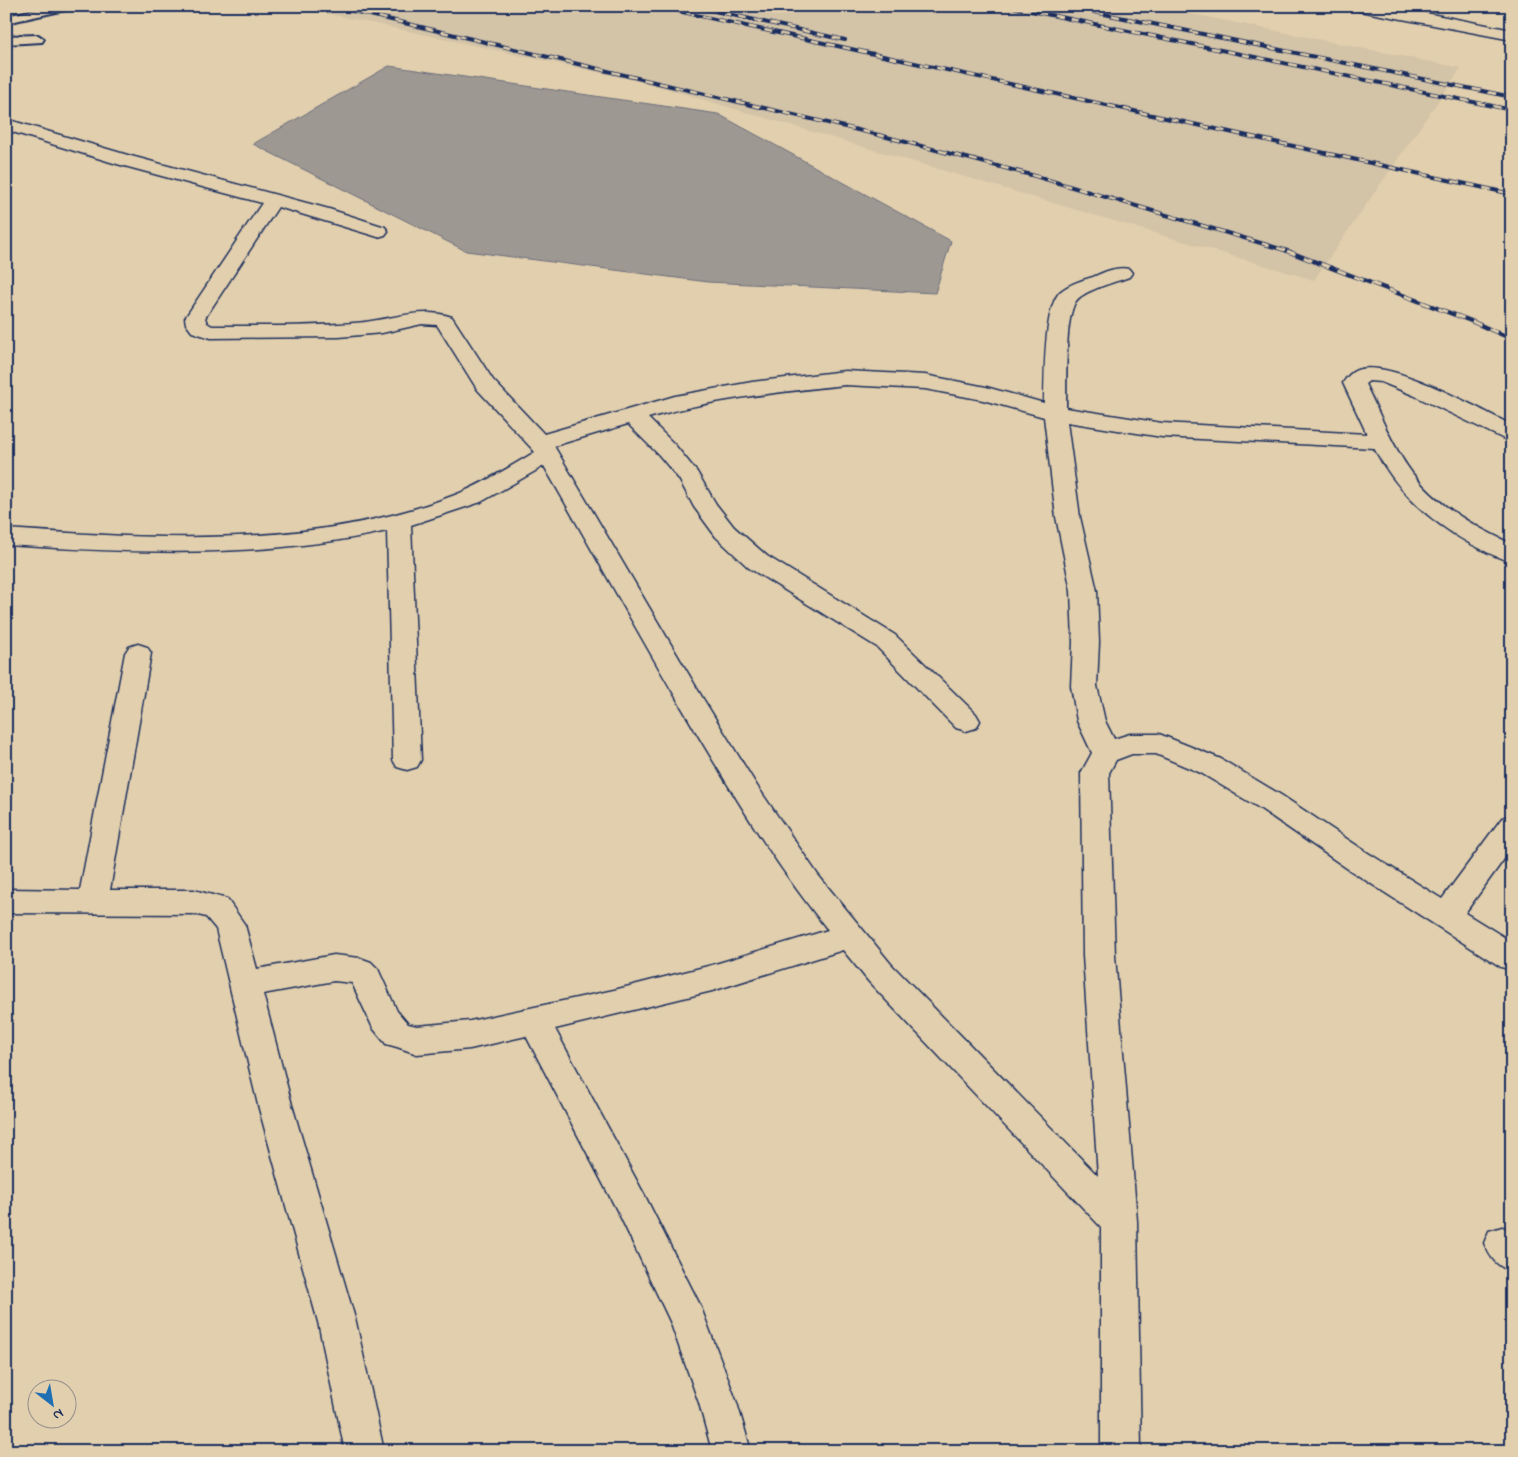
<svg xmlns="http://www.w3.org/2000/svg" width="1518" height="1457" font-family="'Indie Flower',sans-serif">
<style>
.built{fill:#d3c3a7}
.water{fill:#9e9892;stroke:#6a6e7d}
.lines{fill:none;stroke-linecap:round;stroke-linejoin:round}
.service-casing{stroke:#1b2f5e;stroke-width:4}
.minor-casing{stroke:#1b2f5e;stroke-width:3}
.service{fill:#e2cfad;fill-rule:evenodd}
.minor{fill:#e2cfad;fill-rule:evenodd}
.rail-far1-casing{stroke:#1b2f5e;stroke-width:4}
.rail-casing{stroke:#1b2f5e;stroke-width:4.5}
.rail-far1{stroke:#e2cfad;stroke-width:2.5;stroke-dasharray:8;stroke-linecap:butt}
.rail{stroke:#e2cfad;stroke-width:3;stroke-dasharray:9;stroke-linecap:butt}
</style>
<rect width="100%" height="100%" fill="#e2cfad"/>
<filter id="ink" filterUnits="userSpaceOnUse"><feTurbulence type="fractalNoise" baseFrequency=".02" numOctaves="2"/><feDisplacementMap in="SourceGraphic" scale="10" xChannelSelector="R" yChannelSelector="G"/><feConvolveMatrix kernelMatrix="1 2 1 2 8 2 1 2 1" color-interpolation-filters="sRGB"/></filter>
<g filter="url(#ink)">
<path class="built" d="M 293,6 L 1152,6 L 1461,68 L 1314,280 L 647,83 Z"/>
<path class="water" d="M 389,66 L 718,114 L 951,241 L 935,293 L 708,282 L 466,251 L 253,144 Z"/>
<g class="lines">
<defs>
<g id="service">
<path d="M 53,6 L 76,6 L 70,9 L 6,23 L 6,16 Z"/>
<path d="M 38,35 L 44,39 L 42,42 L 6,44 L 6,36 Z"/>
</g>
<g id="minor">
<path d="M 1352,6 L 1390,6 L 1512,30 L 1512,40 L 1360,11 L 1354,9 Z"/>
<path d="M 6,119 L 131,156 L 329,209 L 385,227 L 388,231 L 385,235 L 378,237 L 278,207 L 205,318 L 207,323 L 212,326 C 260,326 307,327 354,323 C 388,321 421,306 452,317 L 493,380 L 544,434 L 675,396 L 752,382 L 845,371 L 925,375 L 986,387 L 1044,403 C 1045,379 1043,306 1061,291 C 1070,284 1082,280 1093,277 C 1104,272 1117,266 1129,269 L 1132,273 L 1129,277 C 1116,282 1084,290 1076,301 C 1064,319 1067,384 1066,408 L 1162,423 L 1367,434 L 1343,383 C 1346,378 1351,372 1357,370 C 1390,358 1479,409 1512,425 L 1512,441 L 1504,439 L 1413,395 L 1381,382 L 1369,381 L 1365,384 C 1380,414 1392,446 1412,473 C 1437,506 1475,527 1512,544 L 1512,562 C 1497,558 1483,550 1469,543 C 1427,519 1397,491 1374,448 L 1162,437 L 1067,422 L 1080,517 L 1097,591 L 1099,642 L 1097,686 L 1105,721 L 1114,739 L 1130,734 L 1159,734 L 1221,759 L 1281,795 L 1368,853 L 1442,899 L 1502,818 L 1512,815 L 1512,848 L 1465,913 L 1512,942 L 1512,970 L 1501,967 L 1348,869 L 1261,809 L 1201,773 L 1156,754 L 1132,754 L 1116,760 L 1109,773 L 1115,956 L 1137,1221 L 1141,1451 L 1101,1451 L 1101,1227 L 869,982 L 843,950 L 712,991 L 555,1029 L 645,1196 L 700,1305 L 737,1403 L 751,1451 L 712,1451 L 699,1403 L 670,1321 L 621,1218 L 526,1036 L 470,1049 L 417,1054 L 397,1047 L 386,1044 L 373,1028 L 352,983 L 334,981 L 263,994 L 292,1105 L 356,1322 L 384,1451 L 345,1451 L 318,1322 L 258,1105 L 216,929 L 206,917 L 194,914 L 6,913 L 6,889 L 80,890 L 125,653 L 129,647 L 138,644 L 147,647 L 151,653 L 110,890 L 194,890 L 227,899 L 245,925 L 257,969 L 334,955 L 360,958 L 371,962 L 378,969 L 397,1011 L 408,1024 L 417,1026 L 470,1021 L 614,990 L 712,965 L 828,930 C 780,871 741,807 702,742 C 648,651 597,558 544,466 L 481,502 L 411,525 L 421,760 L 417,767 L 407,770 L 397,767 L 393,760 L 387,531 C 262,559 134,553 6,545 L 6,529 C 154,539 314,550 455,495 C 483,484 509,467 535,452 L 477,389 L 437,325 L 422,324 L 382,333 L 339,337 L 211,338 L 192,332 L 186,324 L 185,318 L 262,203 L 117,164 L 6,130 ZM 845,385 L 925,389 L 983,400 L 1044,417 L 1056,517 L 1071,591 L 1073,642 L 1071,686 L 1077,721 L 1092,753 L 1081,773 L 1083,956 L 1098,1176 L 891,964 L 818,875 L 757,786 L 702,697 L 554,446 L 628,424 L 659,455 L 679,479 L 694,507 L 716,537 L 749,568 L 877,647 L 956,728 L 966,731 L 976,728 L 980,721 L 976,714 L 895,635 L 767,556 L 734,527 L 716,504 L 697,472 L 675,445 L 648,418 C 712,399 779,392 845,385 Z"/>
<path d="M 1502,1227 L 1512,1230 L 1512,1272 C 1496,1265 1491,1259 1484,1243 L 1489,1231 Z"/>
</g>
</defs>
<use href="#service" class="service-casing"/>
<use href="#minor" class="minor-casing"/>
<use href="#service" class="service"/>
<use href="#minor" class="minor"/>
<defs>
<g id="rail-far1">
<path d="M 332,6 L 883,136 L 1035,176 L 1291,252"/>
<path d="M 655,6 L 1512,194"/>
<path d="M 692,6 L 845,40"/>
<path d="M 1007,6 L 1512,110"/>
<path d="M 1065,6 L 1512,97"/>
</g>
<path id="rail" d="M 1287,251 L 1471,321 L 1512,339"/>
</defs>
<use href="#rail-far1" class="rail-far1-casing"/>
<use href="#rail" class="rail-casing"/>
<use href="#rail-far1" class="rail-far1"/>
<use href="#rail" class="rail"/>
</g>
</g>
<rect width="1518" height="1457" fill="none" stroke="#e2cfad" stroke-width="25"/>
<rect x="12" y="12" width="1493" height="1432" fill="none" stroke="#1b2f5e" stroke-width="2" filter="url(#ink)"/>
<g transform="translate(52 1404) rotate(149)"><circle r="24" fill="#e2cfad" stroke="#928f8d"/>
<path d="M0-4L9 19L0 12L-9 19Z" fill="#1f6fb2"/>
<text y="-8" font-size="14" font-weight="bold" text-anchor="middle" fill="#1b2f5e">N</text>
</g>
</svg>
